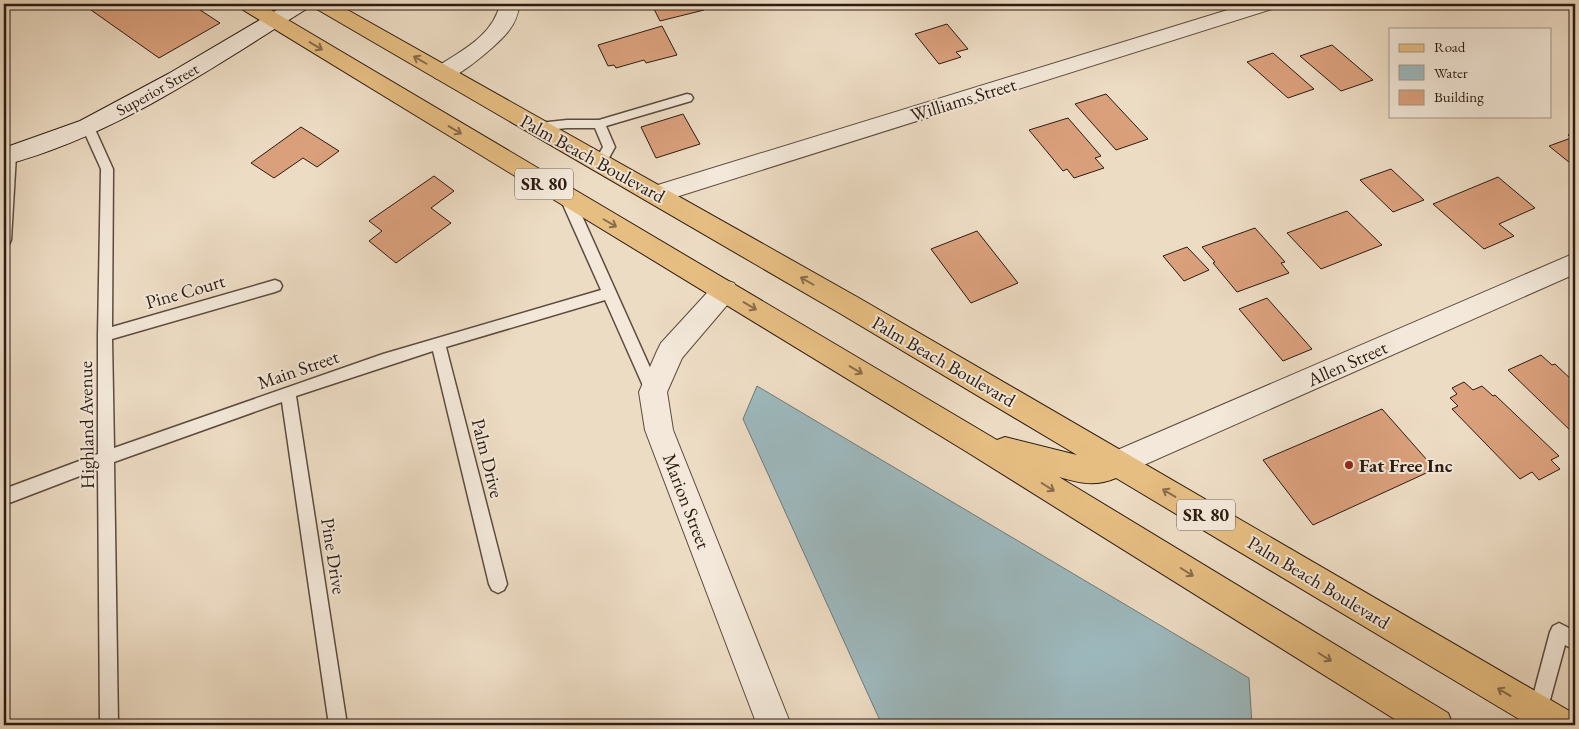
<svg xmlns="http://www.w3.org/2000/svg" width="1579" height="729" font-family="'EB Garamond',serif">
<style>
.water{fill:#9db9be;stroke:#707a79}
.building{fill:#daa07c;stroke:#2c1b12}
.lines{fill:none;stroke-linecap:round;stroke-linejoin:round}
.lane-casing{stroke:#5c4b3e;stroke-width:3}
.street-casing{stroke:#5c4b3e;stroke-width:2}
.secondary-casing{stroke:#2c1b12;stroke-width:2}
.primary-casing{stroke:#2c1b12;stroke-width:2}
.lane{fill:#f3e8d9;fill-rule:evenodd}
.street{fill:#f3e8d9;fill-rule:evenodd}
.secondary{fill:#f3e8d9;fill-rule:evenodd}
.primary{fill:#e6be82;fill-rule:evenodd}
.oneway{stroke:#896c4a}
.poi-dot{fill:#8f2418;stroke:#f3e8d9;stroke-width:2}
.labels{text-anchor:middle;stroke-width:4;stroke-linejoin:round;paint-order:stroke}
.far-street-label{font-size:16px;fill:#2c1b12;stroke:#f3e8d9}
.shield{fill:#f3e8d9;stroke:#68584e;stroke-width:1}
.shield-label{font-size:18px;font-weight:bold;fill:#2c1b12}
.street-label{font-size:19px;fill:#2c1b12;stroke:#f3e8d9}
.poi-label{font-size:19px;font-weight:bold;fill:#2c1b12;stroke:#f3e8d9;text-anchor:start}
</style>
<rect width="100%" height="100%" fill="#eddcc4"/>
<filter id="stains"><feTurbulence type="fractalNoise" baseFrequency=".004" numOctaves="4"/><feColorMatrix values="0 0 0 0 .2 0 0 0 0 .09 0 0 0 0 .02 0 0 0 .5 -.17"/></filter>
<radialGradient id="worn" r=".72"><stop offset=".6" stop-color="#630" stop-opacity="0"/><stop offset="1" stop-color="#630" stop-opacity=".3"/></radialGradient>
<path class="water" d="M 757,386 L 1249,678 L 1252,725 L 882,725 L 743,419 Z"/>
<g class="building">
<path d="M 103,4 L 191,4 L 220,23 L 159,58 L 91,10 Z"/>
<path d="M 666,4 L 701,4 L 704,10 L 660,21 L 653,7 Z"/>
<path d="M 947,24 L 968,49 L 956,52 L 961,57 L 939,64 L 915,34 Z"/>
<path d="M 662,26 L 677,55 L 646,63 L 644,60 L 616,68 L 614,65 L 608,66 L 598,45 Z"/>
<path d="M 1332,45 L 1373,80 L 1341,91 L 1300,56 Z"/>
<path d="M 1273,53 L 1314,89 L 1288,98 L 1247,62 Z"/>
<path d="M 1106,94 L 1148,139 L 1116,150 L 1075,104 Z"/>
<path d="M 683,114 L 700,144 L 656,158 L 641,127 Z"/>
<path d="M 1068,118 L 1101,156 L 1095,158 L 1104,168 L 1074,178 L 1067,169 L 1063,171 L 1029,130 Z"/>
<path d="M 301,127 L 339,151 L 317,167 L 303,158 L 274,178 L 251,163 Z"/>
<path d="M 1575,133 L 1575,167 L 1549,146 L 1571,138 L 1568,135 Z"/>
<path d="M 1391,169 L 1424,200 L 1393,212 L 1360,180 Z"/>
<path d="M 434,176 L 454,191 L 431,208 L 451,223 L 396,263 L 369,241 L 382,231 L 369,221 Z"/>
<path d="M 1498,177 L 1535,208 L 1499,224 L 1514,236 L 1484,249 L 1433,204 Z"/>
<path d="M 1347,211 L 1382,245 L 1321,269 L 1287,233 Z"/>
<path d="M 1255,228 L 1285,262 L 1281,263 L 1289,273 L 1237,292 L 1213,263 L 1215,262 L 1202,247 Z"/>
<path d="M 977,231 L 1018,283 L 971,303 L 931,249 Z"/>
<path d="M 1187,247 L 1209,270 L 1184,281 L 1163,256 Z"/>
<path d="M 1267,298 L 1312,349 L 1283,361 L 1239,309 Z"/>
<path d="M 1541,355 L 1552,365 L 1555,364 L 1575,383 L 1575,435 L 1508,370 Z"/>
<path d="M 1464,382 L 1473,390 L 1482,386 L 1493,396 L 1495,395 L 1559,456 L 1551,460 L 1560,469 L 1539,480 L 1532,472 L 1520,479 L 1452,409 L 1458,406 L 1450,398 L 1457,394 L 1452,388 Z"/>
<path d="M 1382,409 L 1435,469 L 1313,525 L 1263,460 Z"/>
</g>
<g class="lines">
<defs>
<g id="lane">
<path d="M 687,94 L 691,95 L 693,98 L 691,101 L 606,126 L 615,147 L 605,165 L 595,165 L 594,162 L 603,147 L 595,128 L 567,128 L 539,131 L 533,127 L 539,123 L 567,120 L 599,120 Z"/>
<path d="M 88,123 L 94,127 L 113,169 L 112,327 L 275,280 L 280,282 L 282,286 L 280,290 L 275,292 L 112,339 L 114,448 L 383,354 L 601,290 L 560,198 L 562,195 L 572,195 L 574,198 L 661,392 L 658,397 L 653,399 L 648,397 L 605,300 L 446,347 L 507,584 L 504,590 L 498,593 L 492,590 L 489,584 L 433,351 L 296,396 L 347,725 L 329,725 L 282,402 L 114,462 L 118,725 L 100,725 L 98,469 L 4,505 L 4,489 L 98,454 L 98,335 L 101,169 L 82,127 Z"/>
<path d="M 10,150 L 14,152 L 16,155 L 11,240 L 9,244 L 4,245 L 4,155 Z"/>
<path d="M 1559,623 L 1575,631 L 1575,650 L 1565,645 L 1547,711 L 1545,718 L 1538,720 L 1531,718 L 1529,711 L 1550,632 L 1553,626 Z"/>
</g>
<g id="street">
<path d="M 500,4 L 520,4 C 518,13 516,21 510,29 C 502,41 457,80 443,80 C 440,80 438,79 435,78 L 432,73 L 435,68 C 461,51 493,36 500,4 Z"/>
<path d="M 1247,4 L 1278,4 L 1275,8 L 657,203 L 648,200 L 645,194 L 648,188 Z"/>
<path d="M 1575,253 L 1575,274 L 1128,472 L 1118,476 L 1108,472 L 1103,463 L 1108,454 Z"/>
<path d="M 725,280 L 734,283 L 738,290 L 734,297 L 682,358 L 667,392 L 673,430 L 791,725 L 757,725 L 645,430 L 639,392 L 657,351 L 661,343 L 716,283 Z"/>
</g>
<path id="secondary" d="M 287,4 L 311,4 L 308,8 C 213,67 113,137 4,165 L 4,148 L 80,121 L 168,74 Z"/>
<path id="primary" d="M 237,4 L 261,4 L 997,440 L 1005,437 L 1077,455 L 841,314 L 315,8 L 312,4 L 337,4 L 859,298 L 1573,713 L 1575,725 L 1529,725 L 1116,478 C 1095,487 1080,483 1059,477 L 1448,713 L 1453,725 L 1404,725 L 967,452 L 240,8 Z"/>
</defs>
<use href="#lane" class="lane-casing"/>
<use href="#street" class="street-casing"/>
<use href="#secondary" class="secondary-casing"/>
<use href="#primary" class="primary-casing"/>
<use href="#lane" class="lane"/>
<use href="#street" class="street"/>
<use href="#secondary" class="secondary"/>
<use href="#primary" class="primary"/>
</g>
<defs><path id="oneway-shaft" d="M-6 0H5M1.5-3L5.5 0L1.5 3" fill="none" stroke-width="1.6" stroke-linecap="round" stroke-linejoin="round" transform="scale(1.25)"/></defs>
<g class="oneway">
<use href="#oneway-shaft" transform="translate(316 46) rotate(31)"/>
<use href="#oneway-shaft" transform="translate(420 60) rotate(-150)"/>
<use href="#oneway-shaft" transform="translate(455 130) rotate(31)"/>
<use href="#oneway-shaft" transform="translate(610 223) rotate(30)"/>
<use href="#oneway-shaft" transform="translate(807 281) rotate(-150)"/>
<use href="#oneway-shaft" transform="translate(750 306) rotate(31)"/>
<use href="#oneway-shaft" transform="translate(856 370) rotate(31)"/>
<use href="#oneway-shaft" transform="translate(1048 487) rotate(32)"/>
<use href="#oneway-shaft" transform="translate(1169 493) rotate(-149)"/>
<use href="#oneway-shaft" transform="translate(1187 572) rotate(32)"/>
<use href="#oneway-shaft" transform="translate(1325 657) rotate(32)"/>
<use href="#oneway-shaft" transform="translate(1504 692) rotate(-149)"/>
</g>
<circle class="poi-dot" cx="1349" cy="465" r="5"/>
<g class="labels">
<g class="far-street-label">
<text transform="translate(157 89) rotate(-29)" y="6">Superior Street</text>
</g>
<g class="shield">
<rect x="515" y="168.5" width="58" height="31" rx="4"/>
<rect x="1177" y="499.5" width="58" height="31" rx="4"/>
</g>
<g class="shield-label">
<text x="544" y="190">SR 80</text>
<text x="1206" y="521">SR 80</text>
</g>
<g class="street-label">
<text transform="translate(963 99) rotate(-17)" y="7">Williams Street</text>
<text transform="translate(593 158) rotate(29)" y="7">Palm Beach Boulevard</text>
<text transform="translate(185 291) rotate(-16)" y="7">Pine Court</text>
<text transform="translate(944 361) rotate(30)" y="7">Palm Beach Boulevard</text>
<text transform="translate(1347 363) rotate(-24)" y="7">Allen Street</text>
<text transform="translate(298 369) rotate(-19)" y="7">Main Street</text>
<text transform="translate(86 425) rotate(-91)" y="7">Highland Avenue</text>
<text transform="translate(488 458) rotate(76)" y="7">Palm Drive</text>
<text transform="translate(687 501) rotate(69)" y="7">Marion Street</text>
<text transform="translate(334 556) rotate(81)" y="7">Pine Drive</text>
<text transform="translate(1319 582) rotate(31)" y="7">Palm Beach Boulevard</text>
</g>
<g class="poi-label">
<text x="1359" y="472">Fat Free Inc</text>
</g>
</g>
<rect width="1579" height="729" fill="none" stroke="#eddcc4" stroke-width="20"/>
<rect x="5" y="5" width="1569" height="719" fill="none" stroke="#2c1b12" stroke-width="2.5"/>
<rect x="10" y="10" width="1559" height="709" fill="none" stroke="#2c1b12"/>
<rect x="1389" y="28" width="162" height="90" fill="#f3e8d9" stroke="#a39689"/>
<rect x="1399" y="44" width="25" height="8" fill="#e6be82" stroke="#a39689"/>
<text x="1434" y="52" font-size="15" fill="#2c1b12">Road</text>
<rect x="1399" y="65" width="25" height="15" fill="#9db9be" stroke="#a39689"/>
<text x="1434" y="78" font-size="15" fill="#2c1b12">Water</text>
<rect x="1399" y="90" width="25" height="15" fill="#daa07c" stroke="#a39689"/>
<text x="1434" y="102" font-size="15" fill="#2c1b12">Building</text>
<rect width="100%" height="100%" filter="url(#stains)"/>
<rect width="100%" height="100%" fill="url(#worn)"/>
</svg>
